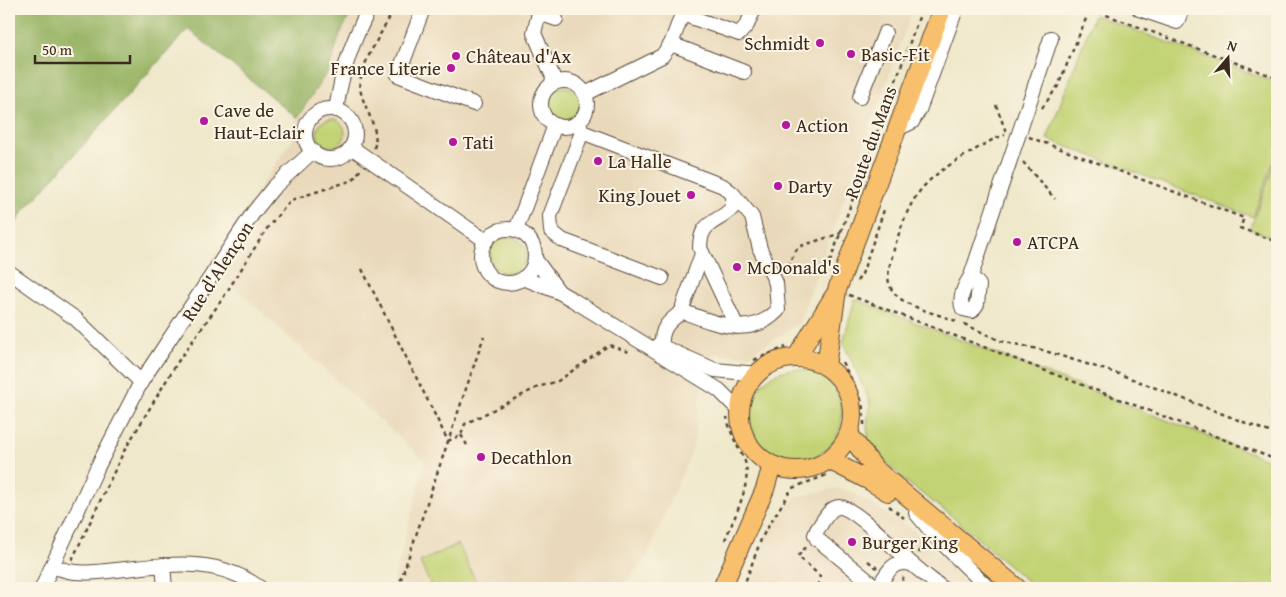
<svg xmlns="http://www.w3.org/2000/svg" width="1286" height="597" font-family="'Gentium Book Plus',serif">
<style>
.built{fill:#e9d9ba}
.green{fill:#c2d375;stroke:#7e7e4a}
.forest{fill:#99b566;stroke:#6a7042}
.lines{fill:none;stroke-linecap:round;stroke-linejoin:round}
.minor-casing{stroke:#564638;stroke-width:16}
.major-casing{stroke:#564638;stroke-width:20}
.path{stroke:#564638;stroke-width:2.5;stroke-dasharray:4 4;stroke-linecap:butt}
.minor{stroke:#fff;stroke-width:14}
.major{stroke:#f8bf6c;stroke-width:18}
.poi-dot{fill:#b5179e;stroke:#fcf5e5;stroke-width:2}
.labels{text-anchor:middle;stroke-width:4;stroke-linejoin:round;paint-order:stroke}
.poi-label{font-size:19px;fill:#3b2a1e;stroke:#fcf5e5;text-anchor:start}
.street-label{font-size:19px;fill:#3b2a1e;stroke:#fcf5e5}
</style>
<rect width="100%" height="100%" fill="#fcf5e5"/>
<filter id="ink" filterUnits="userSpaceOnUse"><feTurbulence type="fractalNoise" baseFrequency=".02" numOctaves="2"/><feDisplacementMap in="SourceGraphic" scale="10" xChannelSelector="R" yChannelSelector="G"/><feConvolveMatrix kernelMatrix="1 2 1 2 8 2 1 2 1" color-interpolation-filters="sRGB"/></filter>
<filter id="wash" filterUnits="userSpaceOnUse"><feTurbulence type="fractalNoise" baseFrequency=".0096" numOctaves="4" result="noise"/><feDisplacementMap in="SourceGraphic" scale="20" xChannelSelector="R" yChannelSelector="G"/><feGaussianBlur stdDeviation="1.12" result="paint"/><feColorMatrix in="noise" values="0 0 0 0 0 0 0 0 0 0 0 0 0 0 0 0 0 1.4 0 .05"/><feComposite in="paint" operator="in"/></filter>
<g filter="url(#wash)">
<rect width="100%" height="100%" fill="#efe8cb"/>
<g class="built">
<path d="M 353,9 L 913,9 L 799,323 L 750,355 L 713,355 L 700,396 L 693,448 L 645,561 L 620,588 L 392,588 L 425,461 L 209,264 L 293,139 L 297,118 L 329,69 L 340,34 Z"/>
<path d="M 837,488 L 850,491 L 914,531 L 975,588 L 749,588 L 769,528 L 796,497 Z"/>
</g>
<g class="green">
<path d="M 1094,15 L 1277,83 L 1277,152 L 1253,217 L 1047,139 Z"/>
<circle cx="564" cy="104" r="17"/>
<circle cx="331" cy="133" r="14"/>
<path d="M 1277,157 L 1277,239 L 1250,229 Z"/>
<circle cx="508" cy="255" r="18"/>
<path d="M 855,299 L 1277,463 L 1277,588 L 1035,588 L 949,514 L 905,481 L 869,445 L 867,426 L 870,402 L 843,342 Z"/>
<circle cx="796" cy="415" r="46"/>
<path d="M 458,544 L 479,588 L 432,588 L 420,562 Z"/>
</g>
<path class="forest" d="M 9,9 L 353,9 L 340,34 L 329,69 L 297,118 L 188,29 L 22,213 L 9,235 Z"/>
</g>
<g filter="url(#ink)">
<g class="lines">
<defs>
<g id="minor">
<path d="M 423,9 L 398,75 L 474,104"/>
<path d="M 540,9 L 534,33 L 553,77 L 552,84"/>
<path d="M 1139,9 L 1177,22 L 1182,9"/>
<path d="M 539,13 L 556,19"/>
<path d="M 682,14 L 739,34 L 747,25 L 754,9"/>
<path d="M 671,44 L 744,72"/>
<circle cx="564" cy="104" r="23"/>
<path d="M 585,94 L 662,56 L 671,44 L 684,9"/>
<path d="M 860,97 L 885,33"/>
<circle cx="330" cy="134" r="25"/>
<path d="M 336,110 C 342,71 351,44 369,9"/>
<path d="M 578,122 L 582,132 L 723,186 L 733,194"/>
<path d="M 897,129 L 912,122 L 919,110 L 956,9"/>
<path d="M 582,132 L 550,216 L 551,231 L 562,240 L 662,278"/>
<path d="M 351,147 L 486,241"/>
<circle cx="508" cy="256" r="27"/>
<path d="M 516,230 L 555,125"/>
<path d="M 702,254 L 683,306 L 684,312 C 716,324 751,339 778,310 L 776,283 L 760,249 L 752,217 L 733,194 L 733,207 C 719,224 700,219 700,248 L 737,327"/>
<path d="M 535,259 L 559,292"/>
<path d="M 9,272 L 76,319 L 141,382"/>
<path d="M 971,276 L 979,285 L 977,304 L 972,311 L 963,309 C 958,299 965,285 971,276 L 1051,38"/>
<path d="M 523,278 L 559,292 L 573,300 L 719,390 L 740,411"/>
<path d="M 658,345 L 715,370 L 757,374"/>
<path d="M 662,347 C 660,328 669,321 683,311"/>
<path d="M 916,513 L 935,536 L 988,588"/>
<path d="M 163,565 L 165,588"/>
<path d="M 52,566 C 74,575 93,573 116,570 C 167,565 215,555 260,588"/>
<path d="M 42,588 L 97,468 L 141,382 L 253,213 L 273,188 L 313,151"/>
<path d="M 877,588 L 817,539 L 815,535 L 817,530 C 822,523 830,506 840,507 C 855,508 899,553 912,564 C 922,573 932,580 942,588"/>
<path d="M 878,588 C 887,573 892,559 911,564"/>
</g>
<g id="major">
<path d="M 796,358 L 834,296"/>
<circle cx="796" cy="414" r="56"/>
<path d="M 826,366 L 837,290 L 942,9"/>
<path d="M 849,434 L 875,469 L 1017,588"/>
<path d="M 829,460 L 868,480 L 888,492"/>
<path d="M 722,588 L 765,489 L 772,465"/>
</g>
</defs>
<use href="#minor" class="minor-casing"/>
<use href="#major" class="major-casing"/>
<g class="path">
<path d="M 996,105 L 1006,132"/>
<path d="M 1042,108 L 1058,86 L 1090,9 L 1277,78"/>
<path d="M 1029,137 L 1244,218 L 1240,228 L 1277,242"/>
<path d="M 374,148 C 381,128 362,107 360,87 C 358,67 385,28 394,9"/>
<path d="M 1023,162 L 1055,199"/>
<path d="M 362,269 L 448,441 L 461,435 L 465,424 L 538,387 L 558,381 L 609,345 L 629,352 L 630,349"/>
<path d="M 829,269 L 828,267 L 922,9"/>
<path d="M 784,273 L 798,247 L 841,233"/>
<path d="M 857,281 L 862,274 L 885,207"/>
<path d="M 849,295 L 1277,460"/>
<path d="M 956,321 C 937,313 904,308 892,290 C 884,278 891,262 894,249 C 910,197 920,181 968,154 C 980,147 991,139 1005,135"/>
<path d="M 964,324 L 1001,341 L 1042,350 L 1122,375 L 1277,435"/>
<path d="M 754,360 L 786,347"/>
<path d="M 842,362 C 856,389 865,396 864,429"/>
<path d="M 461,435 L 467,445"/>
<path d="M 889,506 L 904,518"/>
<path d="M 725,540 C 733,520 754,481 744,459 C 737,445 730,433 727,417"/>
<path d="M 806,547 L 798,556 L 820,576 L 817,588"/>
<path d="M 919,553 L 923,541"/>
<path d="M 72,560 L 124,451 L 177,363 L 221,301 L 268,227 L 291,200 L 353,180 L 361,169"/>
<path d="M 868,561 L 877,568"/>
<path d="M 398,588 L 484,336"/>
<path d="M 743,588 L 762,537 L 792,488 L 827,475"/>
<path d="M 899,588 L 904,576"/>
</g>
<use href="#minor" class="minor"/>
<use href="#major" class="major"/>
</g>
</g>
<g class="poi-dot">
<circle cx="820" cy="43" r="5"/>
<circle cx="851" cy="54" r="5"/>
<circle cx="456" cy="56" r="5"/>
<circle cx="451" cy="68" r="5"/>
<circle cx="204" cy="121" r="5"/>
<circle cx="786" cy="125" r="5"/>
<circle cx="453" cy="142" r="5"/>
<circle cx="598" cy="161" r="5"/>
<circle cx="778" cy="186" r="5"/>
<circle cx="691" cy="195" r="5"/>
<circle cx="1017" cy="242" r="5"/>
<circle cx="737" cy="267" r="5"/>
<circle cx="481" cy="457" r="5"/>
<circle cx="852" cy="542" r="5"/>
</g>
<g class="labels">
<g class="poi-label">
<text x="810" y="50" text-anchor="end">Schmidt</text>
<text x="861" y="61">Basic-Fit</text>
<text x="466" y="63">Château d'Ax</text>
<text x="441" y="75" text-anchor="end">France Literie</text>
<text x="214" y="117">Cave de<tspan x="214" dy="22">Haut-Eclair</tspan></text>
<text x="796" y="132">Action</text>
<text x="463" y="149">Tati</text>
<text x="608" y="168">La Halle</text>
<text x="788" y="193">Darty</text>
<text x="681" y="202" text-anchor="end">King Jouet</text>
<text x="1027" y="249">ATCPA</text>
<text x="747" y="274">McDonald's</text>
<text x="491" y="464">Decathlon</text>
<text x="862" y="549">Burger King</text>
</g>
<g class="street-label">
<text transform="translate(870 142) rotate(-70)" y="7">Route du Mans</text>
<text transform="translate(217 271) rotate(-57)" y="7">Rue d'Alençon</text>
</g>
</g>
<rect width="1286" height="597" fill="none" stroke="#fcf5e5" stroke-width="30"/>
<g transform="translate(1228 58) rotate(19)" stroke="#fcf5e5" stroke-width="4" paint-order="stroke">
<path d="M0-4L9 19L0 12L-9 19Z" fill="#3b2a1e"/>
<text y="-8" font-size="14" font-weight="bold" text-anchor="middle" fill="#3b2a1e">N</text>
</g>
<path d="M35 55v8h95v-8" fill="none" stroke="#3b2a1e" stroke-width="2.5"/>
<text x="42" y="55" font-size="15" fill="#3b2a1e" stroke="#fcf5e5" stroke-width="4" paint-order="stroke">50 m</text>
</svg>
